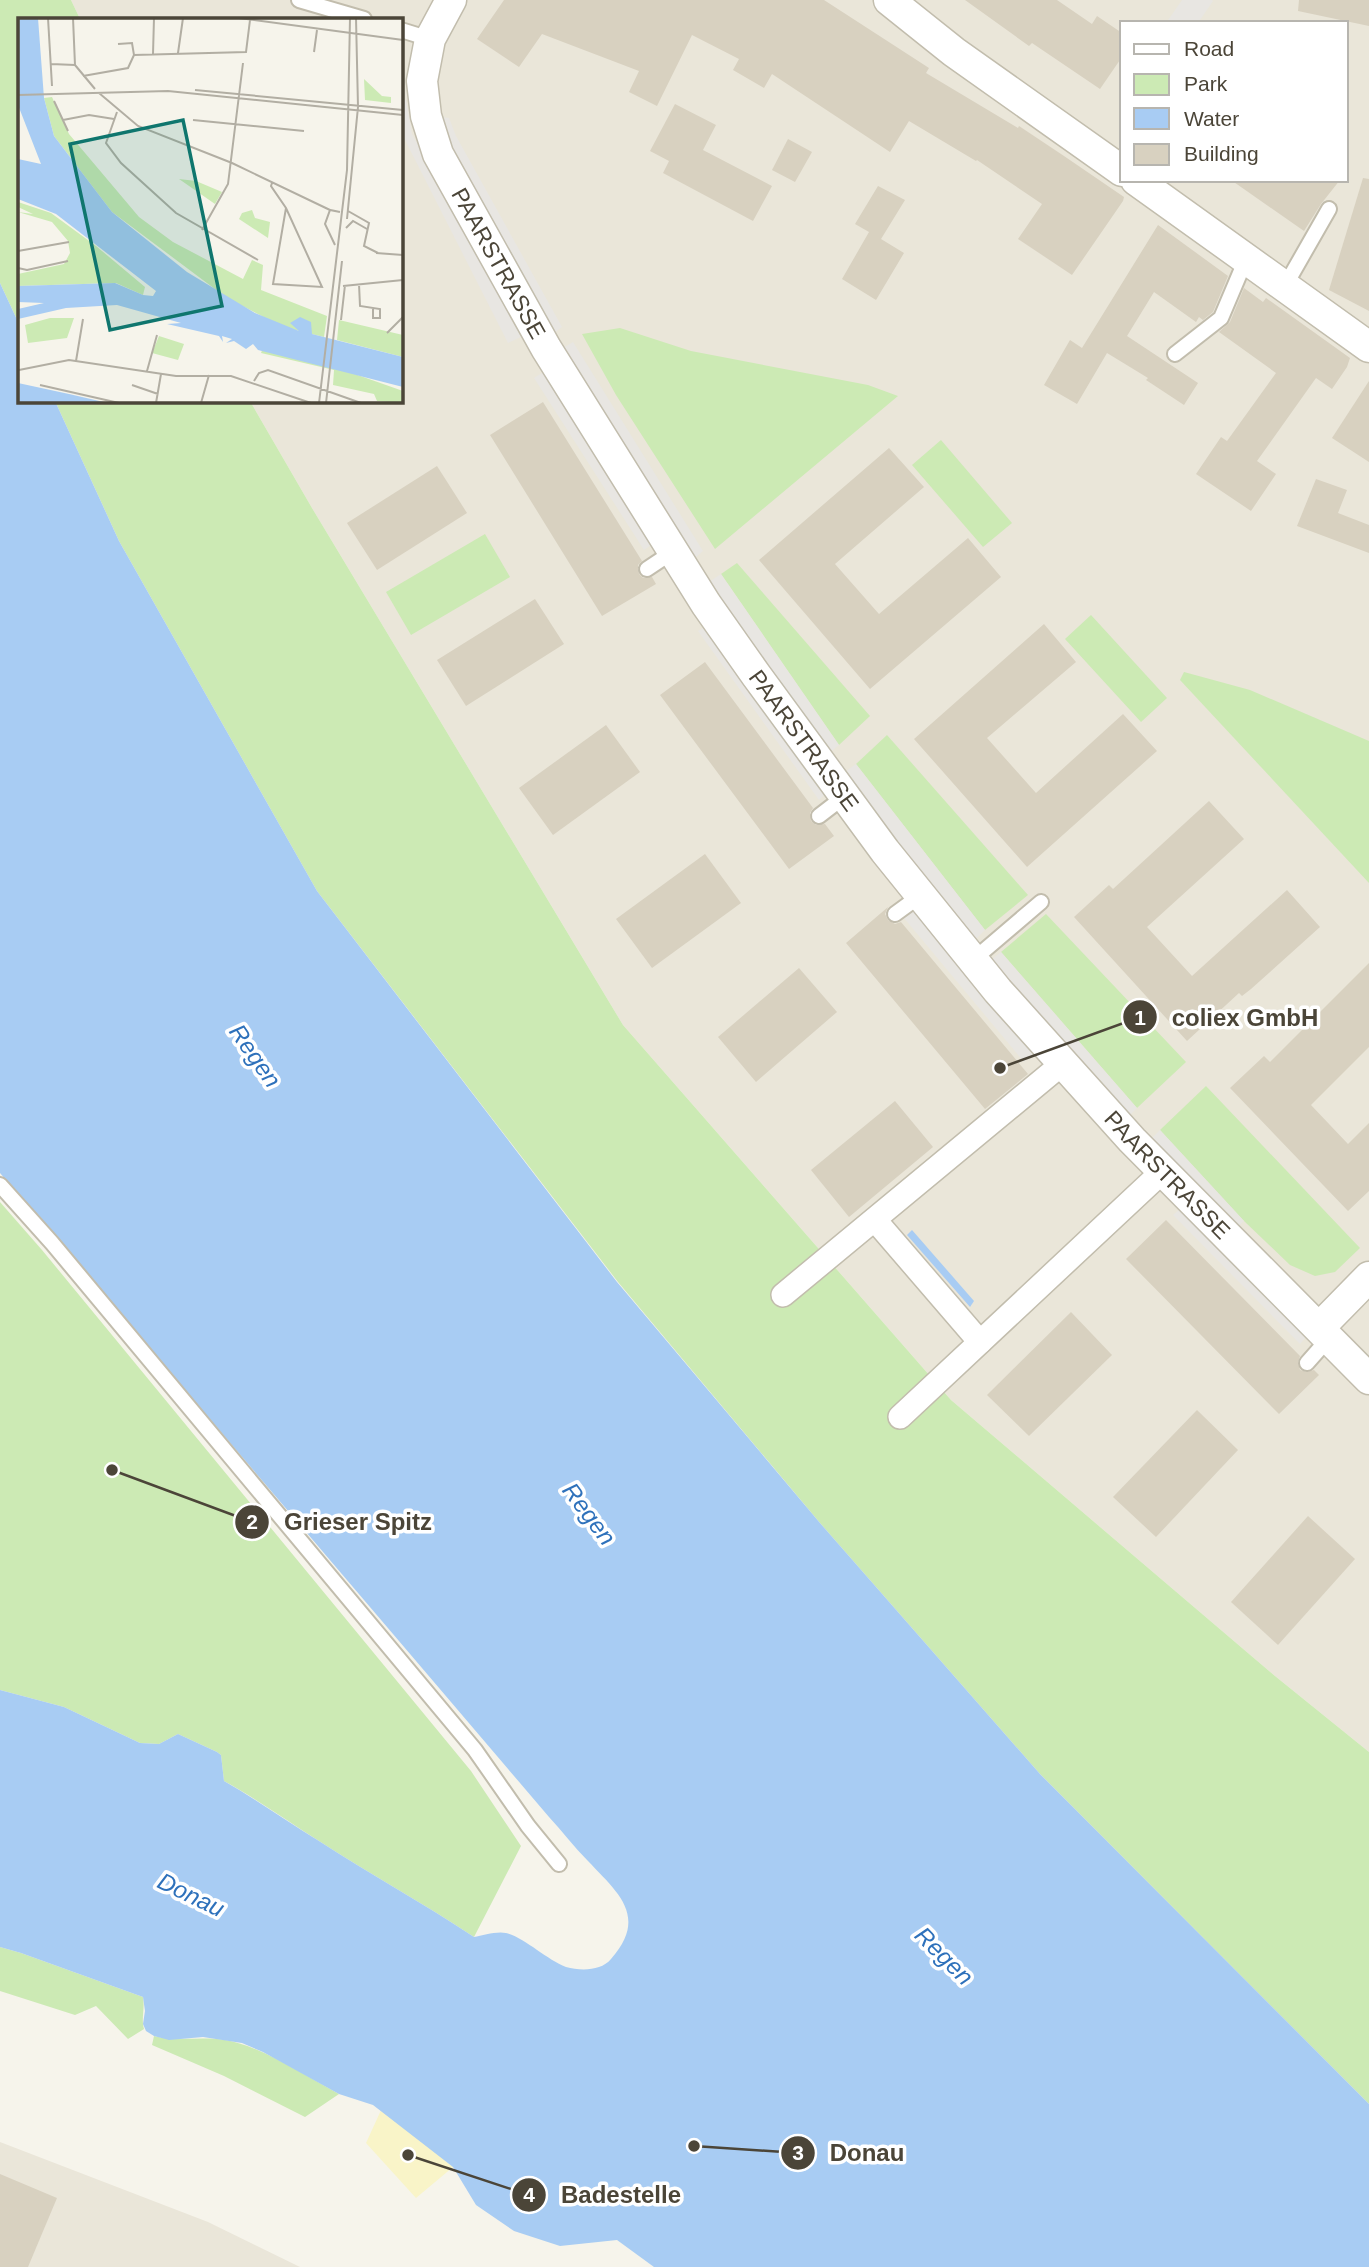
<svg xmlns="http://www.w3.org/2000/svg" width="1369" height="2267" font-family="Arial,sans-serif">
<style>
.residential{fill:#eae6d9;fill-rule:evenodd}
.green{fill:#cceab4}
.sand{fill:#f9f4c8}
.parking{fill:#e8e6e2}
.water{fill:#a8ccf3}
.building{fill:#d8d1c0}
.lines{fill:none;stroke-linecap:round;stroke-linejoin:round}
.service-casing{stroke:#c2bdad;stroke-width:18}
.pedestrian-casing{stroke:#c2bdad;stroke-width:26}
.minor-casing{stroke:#c2bdad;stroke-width:33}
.service{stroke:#fff;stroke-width:14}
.pedestrian{stroke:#fff;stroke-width:23}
.minor{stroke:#fff;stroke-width:30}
.labels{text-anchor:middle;stroke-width:7;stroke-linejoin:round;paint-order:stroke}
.street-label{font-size:23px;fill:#4b4538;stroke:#fff}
.water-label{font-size:24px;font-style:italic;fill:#2e71bb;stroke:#fff}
.inset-road{fill:none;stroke:#b2aea3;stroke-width:2}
.view{fill:#0f766e;fill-opacity:0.15;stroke:#0f766e;stroke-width:3.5}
.inset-edge{fill:none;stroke:#4b4538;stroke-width:3.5}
.leader{fill:none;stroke:#4b4538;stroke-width:2.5}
.callout-dot{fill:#4b4538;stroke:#fff;stroke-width:2.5}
.mark-label{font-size:21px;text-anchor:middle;font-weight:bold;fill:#fff}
.callout-label{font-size:24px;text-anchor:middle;font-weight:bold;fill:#4b4538;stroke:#fff;stroke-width:7;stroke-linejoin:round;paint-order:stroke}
</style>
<rect width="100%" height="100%" fill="#f6f4eb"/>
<g class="residential">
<path d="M 71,0 L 1369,0 L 1369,1752 L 1275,1676 L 951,1400 L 623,1025 L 312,508 L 250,401 L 401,401 L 401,19 L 80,19 ZM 1122,23 L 1346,23 L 1346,180 L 1122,180 Z"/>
<path d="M 0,2142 L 208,2222 L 300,2267 L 0,2267 Z"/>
</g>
<g class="green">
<path d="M 0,0 L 71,0 L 80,19 L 19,19 L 19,324 L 0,283 Z"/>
<path d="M 620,328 L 691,351 L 868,385 L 898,396 L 715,549 L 616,395 L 582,334 Z"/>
<path d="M 55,401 L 250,401 L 312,508 L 623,1025 L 951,1400 L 1275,1676 L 1369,1752 L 1369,2104 L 1040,1774 L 820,1523 L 618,1282 L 317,891 L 119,541 Z"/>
<path d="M 941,440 L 1012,523 L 983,547 L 912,465 Z"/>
<path d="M 485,534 L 510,577 L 411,635 L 386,592 Z"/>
<path d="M 737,563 L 870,716 L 839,745 L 721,574 Z"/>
<path d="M 1091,615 L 1167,698 L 1141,722 L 1065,639 Z"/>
<path d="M 1184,672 L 1250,690 L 1369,741 L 1369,883 L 1180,680 Z"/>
<path d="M 887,735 L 1028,895 L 985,930 L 856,764 Z"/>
<path d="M 1046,914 L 1186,1062 L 1137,1108 L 1001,952 Z"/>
<path d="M 1206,1086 L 1360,1248 L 1335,1272 L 1315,1276 L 1290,1265 L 1244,1221 L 1160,1130 Z"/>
<path d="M 0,1202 L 42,1250 L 471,1771 L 521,1846 L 474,1937 C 423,1903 370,1874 319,1841 C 287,1821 257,1799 224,1781 L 221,1755 L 217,1752 L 178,1734 L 159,1744 L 140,1743 L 64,1707 L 0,1690 Z"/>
<path d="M 0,1947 L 21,1953 L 143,1997 C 145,2009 141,2018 144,2029 L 128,2039 L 96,2006 L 75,2015 L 0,1991 Z"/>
<path d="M 154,2036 C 178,2042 201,2036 225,2040 C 262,2046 305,2076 339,2094 L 305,2117 L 224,2076 L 152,2045 Z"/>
</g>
<path class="sand" d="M 382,2108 L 453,2167 L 416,2198 L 366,2143 Z"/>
<g class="parking">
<path d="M 1182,0 L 1212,0 L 1213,1 L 1198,23 L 1166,23 Z"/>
<path d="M 406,100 L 412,134 L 521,337 L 508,343 L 403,136 L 401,101 Z"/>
<path d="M 441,117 L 449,118 L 456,136 L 562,327 L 553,334 L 447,139 Z"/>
<path d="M 573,342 L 703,551 L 694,559 L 563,348 Z"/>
<path d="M 545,371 L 654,543 L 644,550 L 534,378 Z"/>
<path d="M 721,574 L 839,745 L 828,754 L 709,582 Z"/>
<path d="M 708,625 L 827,792 L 819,800 L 698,631 Z"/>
<path d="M 856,764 L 985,930 L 975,940 L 842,774 Z"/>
<path d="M 917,908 L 1037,1050 L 1024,1062 L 904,918 Z"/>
<path d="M 1001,952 L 1137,1108 L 1129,1116 L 991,960 Z"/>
<path d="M 1160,1130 L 1244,1221 L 1236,1228 L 1150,1140 Z"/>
<path d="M 1180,1209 L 1307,1336 L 1300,1344 L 1173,1215 Z"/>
</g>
<g class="water">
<path d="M 0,283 L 19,324 L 19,401 L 55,401 L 119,541 L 317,891 L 617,1282 L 820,1523 L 1040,1774 L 1369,2104 L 1369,2267 L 654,2267 L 617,2240 L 560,2246 L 514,2231 L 476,2205 L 453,2167 L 373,2105 L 339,2094 L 263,2052 L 242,2043 L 203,2037 L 169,2040 L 154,2036 L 146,2031 L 143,2024 L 145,2011 L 143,1997 L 21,1953 L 0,1947 L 0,1690 L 64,1707 L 140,1743 L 159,1744 L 178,1734 L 217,1752 L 221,1755 L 224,1781 C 257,1800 287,1821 319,1841 C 370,1874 423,1903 474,1937 C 483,1935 497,1931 506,1933 C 525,1938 547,1960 566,1967 C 581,1971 601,1971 611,1959 C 649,1916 617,1892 588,1861 C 574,1847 562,1831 549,1817 L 0,1173 Z"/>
<path d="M 912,1230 L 974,1301 L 970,1307 L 907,1235 Z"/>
</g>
<g class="building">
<path d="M 504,0 L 824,0 L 929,68 L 926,73 L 1018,128 L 1019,126 L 1064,156 L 1124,197 L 1123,201 L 1072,275 L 1018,239 L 1042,204 L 977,160 L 976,161 L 909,121 L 890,152 L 772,74 L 764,88 L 733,70 L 739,59 L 692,35 L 657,106 L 629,92 L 639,71 L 542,34 L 519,67 L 477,39 Z"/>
<path d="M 965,0 L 1057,0 L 1092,24 L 1097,16 L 1122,33 L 1122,57 L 1100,89 L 1032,43 L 1029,46 Z"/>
<path d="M 1299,0 L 1369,0 L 1369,26 L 1298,11 Z"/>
<path d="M 675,104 L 716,125 L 703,150 L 772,186 L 753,221 L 663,173 L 669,161 L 650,151 Z"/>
<path d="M 788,139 L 812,152 L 795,182 L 772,170 Z"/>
<path d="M 1363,178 L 1369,179 L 1369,311 L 1329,290 Z"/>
<path d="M 1231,180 L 1340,180 L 1321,204 L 1304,231 Z"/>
<path d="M 878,186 L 905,200 L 881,239 L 904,253 L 876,300 L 842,279 L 869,232 L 855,224 Z"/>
<path d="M 1158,225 L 1228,276 L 1213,312 L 1203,320 L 1199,317 L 1196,322 L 1154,292 L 1127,336 L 1198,383 L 1184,405 L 1146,380 L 1148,378 L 1107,353 L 1077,404 L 1044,385 L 1070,340 L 1082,348 Z"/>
<path d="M 1244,288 L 1263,302 L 1266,298 L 1350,358 L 1347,367 L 1332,389 L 1316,378 L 1257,461 L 1276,474 L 1251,511 L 1196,474 L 1221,437 L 1227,441 L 1276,373 L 1219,332 L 1230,322 Z"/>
<path d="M 1369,381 L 1369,462 L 1332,438 Z"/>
<path d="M 543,402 L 642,561 L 638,565 L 639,574 L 643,578 L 652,577 L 656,584 L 602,616 L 490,435 Z"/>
<path d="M 889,448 L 924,487 L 835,564 L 879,614 L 968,538 L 1001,577 L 870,689 L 759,560 Z"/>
<path d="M 437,466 L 467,513 L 377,570 L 347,523 Z"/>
<path d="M 1316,479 L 1347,490 L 1338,513 L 1369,525 L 1369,553 L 1297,526 Z"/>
<path d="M 535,599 L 564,644 L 466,706 L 437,660 Z"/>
<path d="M 1044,624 L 1076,662 L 987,738 L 1036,793 L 1123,714 L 1157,751 L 1027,867 L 914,739 Z"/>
<path d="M 705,662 L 813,808 L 810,813 L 811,821 L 816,825 L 825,824 L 834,836 L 789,869 L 660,695 Z"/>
<path d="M 606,725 L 640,772 L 553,835 L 519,788 Z"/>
<path d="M 1209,801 L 1244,839 L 1147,927 L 1192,976 L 1287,890 L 1320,927 L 1251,989 L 1242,996 L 1239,993 L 1187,1041 L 1074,917 L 1109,885 L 1113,889 Z"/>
<path d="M 705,854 L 741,903 L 652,968 L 616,919 Z"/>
<path d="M 888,907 L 885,914 L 888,920 L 895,924 L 901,922 L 1028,1074 L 985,1109 L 846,943 Z"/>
<path d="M 1369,963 L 1369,1047 L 1311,1105 L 1348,1144 L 1369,1123 L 1369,1191 L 1348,1211 L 1230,1088 L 1264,1056 L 1270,1062 Z"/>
<path d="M 799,968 L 837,1012 L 756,1082 L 718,1037 Z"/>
<path d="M 895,1101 L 933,1147 L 849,1217 L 811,1170 Z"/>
<path d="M 1166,1220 L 1300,1356 L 1298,1362 L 1300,1370 L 1306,1372 L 1314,1370 L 1319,1375 L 1279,1414 L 1126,1259 Z"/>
<path d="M 1071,1312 L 1112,1355 L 1029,1436 L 987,1395 Z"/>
<path d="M 1197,1410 L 1238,1450 L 1156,1537 L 1113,1497 Z"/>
<path d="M 1308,1516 L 1355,1559 L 1278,1645 L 1231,1602 Z"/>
<path d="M 0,2174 L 57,2198 L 28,2267 L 0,2267 Z"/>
</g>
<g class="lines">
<defs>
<g id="service">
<path d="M 299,0 L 364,19"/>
<path d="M 401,30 L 430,39"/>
<path d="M 1285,286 L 1329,209"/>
<path d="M 1175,354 L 1221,318 L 1246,259"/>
<path d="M 647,569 L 674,551"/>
<path d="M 819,816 L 845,796"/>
<path d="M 895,914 L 921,895"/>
<path d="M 973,960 L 1041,902"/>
<path d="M 0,1185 L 52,1243 L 475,1750 L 528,1826 L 559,1864"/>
<path d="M 1307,1363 L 1330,1337"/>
</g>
<g id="pedestrian">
<path d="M 875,1220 L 980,1342"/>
<path d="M 783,1295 L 1062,1064"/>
<path d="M 900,1417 L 1163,1171"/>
</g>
<g id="minor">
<path id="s1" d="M 451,0 L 430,39 L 422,81 L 426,116 L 438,154 L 546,348 L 706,604 L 756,675 L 885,851 L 998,991 L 1132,1140 L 1369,1379"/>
<path d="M 889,0 L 954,52 L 1122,171"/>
<path d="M 1136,180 L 1369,347"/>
<path d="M 1320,1327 L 1369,1277"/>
</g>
</defs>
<use href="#service" class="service-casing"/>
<use href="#pedestrian" class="pedestrian-casing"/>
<use href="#minor" class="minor-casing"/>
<use href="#service" class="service"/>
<use href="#pedestrian" class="pedestrian"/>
<use href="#minor" class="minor"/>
</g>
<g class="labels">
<g class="street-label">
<text dy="8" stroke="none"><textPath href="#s1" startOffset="287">PAARSTRASSE</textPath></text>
<text dy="8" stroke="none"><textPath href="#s1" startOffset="854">PAARSTRASSE</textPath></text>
<text dy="8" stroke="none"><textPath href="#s1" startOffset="1421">PAARSTRASSE</textPath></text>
</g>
<g class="water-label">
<text transform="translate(255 1056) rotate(55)" y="8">Regen</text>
<text transform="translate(589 1514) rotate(53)" y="8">Regen</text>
<text transform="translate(191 1895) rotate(26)" y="8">Donau</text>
<text transform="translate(944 1956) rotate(45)" y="8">Regen</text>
</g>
</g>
<g transform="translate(18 18)">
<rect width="385" height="385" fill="#f6f4eb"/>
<path d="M 346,61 L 364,78 L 373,79 L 373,85 L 347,82 ZM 34,79 L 51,116 L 121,199 L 155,224 L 225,261 L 234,242 L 245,247 L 243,272 L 309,298 L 306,319 L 265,309 L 209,280 L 94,194 L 36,118 L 26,80 ZM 161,161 L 178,163 L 204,174 L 197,186 ZM 0,184 L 33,195 L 78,228 L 127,269 L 125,277 L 98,265 L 0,268 L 0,256 L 46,246 L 52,235 L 50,223 L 34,204 L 0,194 L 15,196 L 0,189 ZM 234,192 L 237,200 L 252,204 L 250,220 L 221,201 L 224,195 ZM 32,300 L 56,300 L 49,320 L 10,325 L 7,307 ZM 321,302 L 385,317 L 385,339 L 319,322 ZM 141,318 L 166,326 L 160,342 L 134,335 ZM 245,330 L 317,349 L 385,373 L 385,385 L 359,383 L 356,376 L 315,367 L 316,352 L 243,335 Z" fill="#cceab4"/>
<path d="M 0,0 L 20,0 L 26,80 L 36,118 L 94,194 L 169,254 L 237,295 L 281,313 L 272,305 L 282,299 L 293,304 L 294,316 L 385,339 L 385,369 L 240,332 L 235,326 L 228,331 L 216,323 L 208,325 L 214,321 L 204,318 L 205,324 L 201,318 L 149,306 L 163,305 L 99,287 L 48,290 L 0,301 L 0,291 L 26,285 L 0,284 L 0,268 L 97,265 L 125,277 L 135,278 L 138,273 L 38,196 L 0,181 L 0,141 L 23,146 L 0,87 ZM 0,365 L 51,376 L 90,385 L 0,385 Z" fill="#a8ccf3"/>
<path class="inset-road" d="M 30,0 L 34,68M 55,0 L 57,47 L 77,71M 221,0 L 385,22M 296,34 L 299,12M 160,35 L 165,0M 135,36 L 136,0M 116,37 L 228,34 L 232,2M 33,46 L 57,47M 65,58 L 110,50 L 116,37 L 114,25 L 100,26M 177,72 L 385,92M 81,75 L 120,108 L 214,145 L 312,192M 0,77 L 150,73 L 385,97M 36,83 L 50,113M 99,94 L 88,125 L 103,145 L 158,195 L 240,242M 45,102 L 71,97 L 96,101M 175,102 L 286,113M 254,165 L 253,168 L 268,190 L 304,269 L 255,266 L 268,190M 330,193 L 351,205 L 346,228 L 360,235M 329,201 L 340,89 L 338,0M 328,210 L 335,203 L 349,211M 184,212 L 210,166 L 225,45M 317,227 L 307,206 L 312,192 L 322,194M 0,233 L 51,224M 358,235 L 385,237M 0,250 L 9,252 L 50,243M 341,266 L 342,288 L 362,291 L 362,300 L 355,300 L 355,291M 325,268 L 385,262M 323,302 L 327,267M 369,315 L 385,299M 58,343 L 65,301M 1,352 L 51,342 L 158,358 L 213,358 L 293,385M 129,353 L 139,317M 236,363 L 241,355 L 250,352 L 343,385M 22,367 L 101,385M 114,367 L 140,376M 138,385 L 143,356M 183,385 L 191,357M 301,385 L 329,152 L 332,0M 308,385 L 324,243"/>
<path class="view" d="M 165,102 L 204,288 L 92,312 L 52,126 Z"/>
<rect width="385" height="385" class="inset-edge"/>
</g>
<path class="leader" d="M1000 1068L1140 1017M112 1470L252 1522M694 2146L798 2153M408 2155L529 2195"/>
<g class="callout-dot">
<circle cx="1000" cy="1068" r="7"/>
<circle cx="112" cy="1470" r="7"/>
<circle cx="694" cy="2146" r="7"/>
<circle cx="408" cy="2155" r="7"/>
<circle cx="1140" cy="1017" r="18"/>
<circle cx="252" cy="1522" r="18"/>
<circle cx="798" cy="2153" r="18"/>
<circle cx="529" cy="2195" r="18"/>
</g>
<g class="mark-label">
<text x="1140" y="1025">1</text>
<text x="252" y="1529">2</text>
<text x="798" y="2160">3</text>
<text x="529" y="2202">4</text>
</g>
<g class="callout-label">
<text x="1245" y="1026">coliex GmbH</text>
<text x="358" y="1530">Grieser Spitz</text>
<text x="867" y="2161">Donau</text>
<text x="621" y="2203">Badestelle</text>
</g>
<rect x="1120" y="21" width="228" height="161" fill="#ffffff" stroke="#b7b5af" stroke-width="2"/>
<rect x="1134" y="44" width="35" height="10" fill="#ffffff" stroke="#b7b5af" stroke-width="2"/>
<text x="1184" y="56" font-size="21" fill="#4b4538">Road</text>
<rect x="1134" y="74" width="35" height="21" fill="#cceab4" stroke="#b7b5af" stroke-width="2"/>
<text x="1184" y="91" font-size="21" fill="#4b4538">Park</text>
<rect x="1134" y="108" width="35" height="21" fill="#a8ccf3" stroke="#b7b5af" stroke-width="2"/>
<text x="1184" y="126" font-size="21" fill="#4b4538">Water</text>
<rect x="1134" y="144" width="35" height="21" fill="#d8d1c0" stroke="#b7b5af" stroke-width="2"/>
<text x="1184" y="161" font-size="21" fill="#4b4538">Building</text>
</svg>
